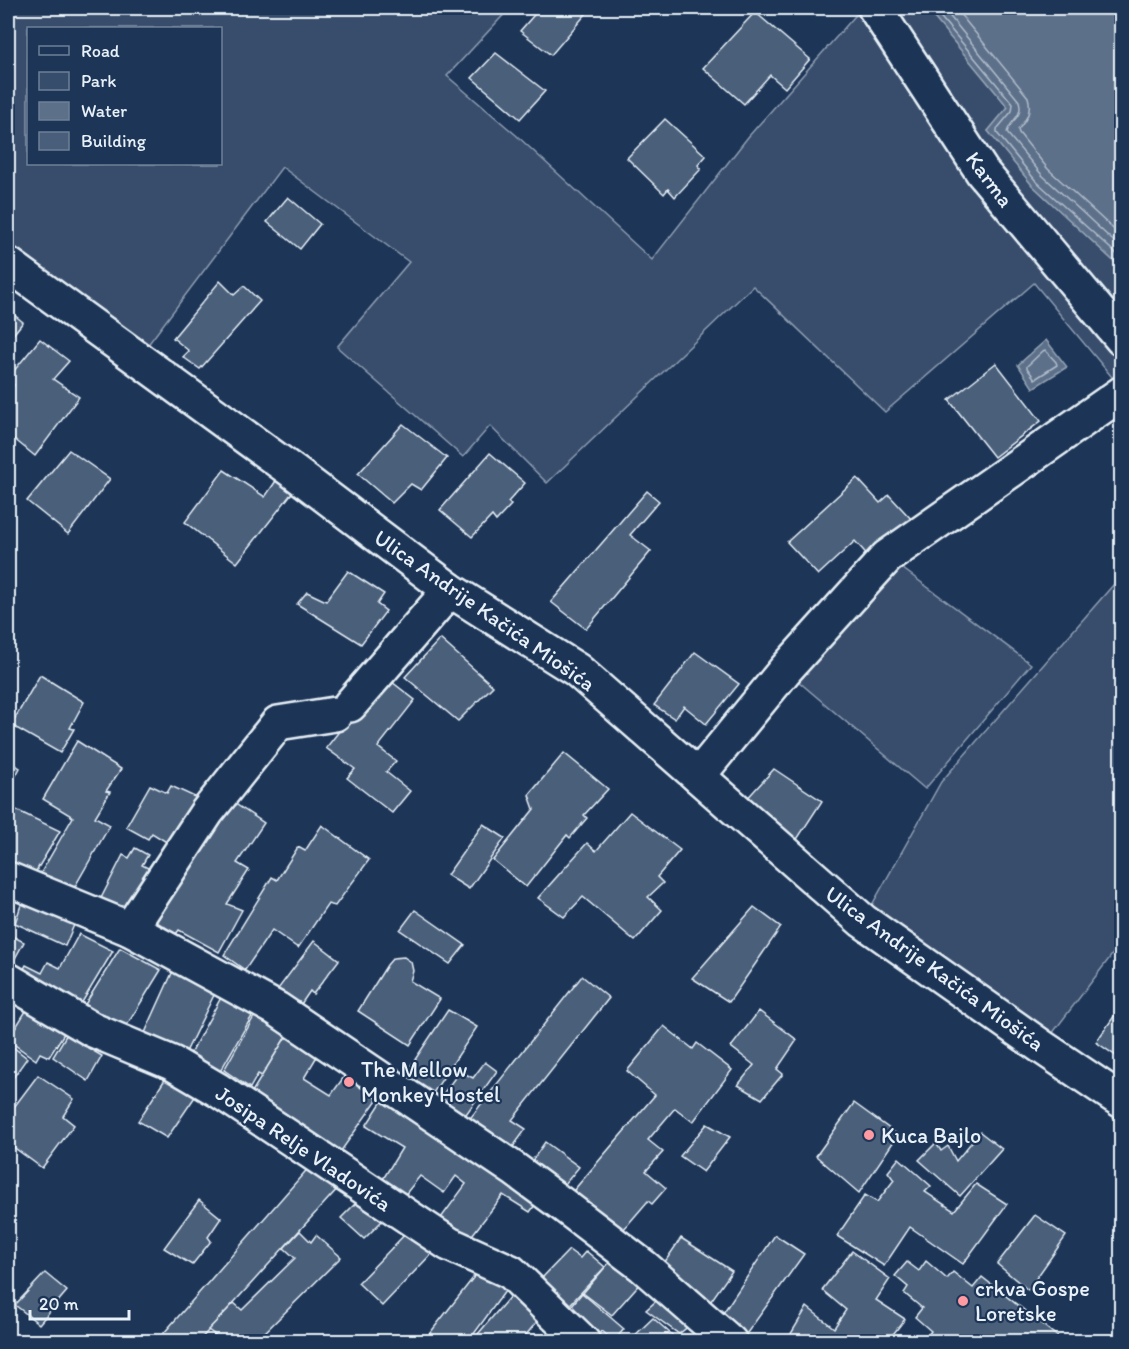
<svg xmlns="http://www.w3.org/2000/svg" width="1129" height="1349" font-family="Itim,sans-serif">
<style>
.green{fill:#374d6c;stroke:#909fb2;stroke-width:1.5;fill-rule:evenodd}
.water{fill:#5d7089;stroke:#95a4b5;stroke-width:1.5}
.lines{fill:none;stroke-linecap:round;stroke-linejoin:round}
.shore{stroke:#b0bdcc;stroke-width:1.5}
.building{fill:#495e7a;stroke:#e8f1f8;stroke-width:1.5}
.minor-casing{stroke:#e8f1f8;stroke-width:38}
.minor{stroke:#1d3557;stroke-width:33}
.poi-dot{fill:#ff9aa2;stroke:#1d3557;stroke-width:2}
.labels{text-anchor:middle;stroke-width:4.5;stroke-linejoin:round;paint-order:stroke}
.street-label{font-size:22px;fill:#e8f1f8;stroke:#1d3557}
.poi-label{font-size:22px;fill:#e8f1f8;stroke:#1d3557;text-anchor:start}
</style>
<rect width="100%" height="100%" fill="#1d3557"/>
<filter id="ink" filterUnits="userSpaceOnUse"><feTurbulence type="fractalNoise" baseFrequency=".0167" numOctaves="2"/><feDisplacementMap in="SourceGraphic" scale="12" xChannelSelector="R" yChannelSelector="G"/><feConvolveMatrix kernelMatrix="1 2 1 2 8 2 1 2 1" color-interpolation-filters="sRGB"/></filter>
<g filter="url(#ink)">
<g class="green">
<path d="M 8,8 L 510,8 L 447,76 L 516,135 L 652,260 L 748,137 L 862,8 L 926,8 L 1008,107 L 988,131 L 1032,185 L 1121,268 L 1121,388 L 1034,283 L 885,412 L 753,286 L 547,483 L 490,426 L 463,457 L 337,347 L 409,262 L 282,167 L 138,358 L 8,264 ZM 28,28 L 220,28 L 220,164 L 28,164 Z"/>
<path d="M 887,557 L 1031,664 L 925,789 L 785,670 Z"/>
<path d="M 1121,576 L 1121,943 L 1042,1047 L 863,921 L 941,782 Z"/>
</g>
<g class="water">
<path d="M 926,8 L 1121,8 L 1121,268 L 1032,185 L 988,131 L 1008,107 Z"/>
<path d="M 1046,340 L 1067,367 L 1033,388 L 1018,365 Z"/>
</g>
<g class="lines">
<g class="shore">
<path d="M 933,8 L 1013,104 L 1012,111 L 997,129 L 997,133 L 1036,181 L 1122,259"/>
<path d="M 943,8 L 1019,101 C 1024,118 1009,120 1007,133 L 1042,175 L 1122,249"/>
<path d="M 955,8 L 1028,97 C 1032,111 1027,119 1018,130 L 1019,133 L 1048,169 L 1122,237"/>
<path d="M 1045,350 L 1056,362 L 1057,365 L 1035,379 L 1027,368 L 1027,366 L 1043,351 Z"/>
</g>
</g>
<g class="building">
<path d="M 540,8 L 591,8 L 551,55 L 520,31 Z"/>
<path d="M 755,12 L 810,59 L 785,88 L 770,75 L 744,104 L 703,68 Z"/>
<path d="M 496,53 L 545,91 L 520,119 L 472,78 Z"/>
<path d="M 665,119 L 706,156 L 698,165 L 701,169 L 675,197 L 668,189 L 664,194 L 627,158 Z"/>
<path d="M 288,197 L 320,224 L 300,249 L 267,222 Z"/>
<path d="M 220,281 L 234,295 L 244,286 L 260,301 L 200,369 L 183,357 L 189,351 L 173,338 Z"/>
<path d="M 8,310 L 23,322 L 8,341 Z"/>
<path d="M 40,339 L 69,361 L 53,379 L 79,397 L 35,456 L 8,434 L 8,394 L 14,385 L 8,378 Z"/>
<path d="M 996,363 L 1041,421 L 994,457 L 949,400 Z"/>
<path d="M 403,424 L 447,458 L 421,490 L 411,484 L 392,503 L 358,474 Z"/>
<path d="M 69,450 L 110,479 L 68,534 L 27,501 Z"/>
<path d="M 490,453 L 525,483 L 508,502 L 511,505 L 496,521 L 492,516 L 472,537 L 440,510 Z"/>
<path d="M 224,470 L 265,497 L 280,475 L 295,489 L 237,563 L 185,522 Z"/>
<path d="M 857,478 L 880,503 L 889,495 L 913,521 L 871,559 L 855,541 L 818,575 L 787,542 Z"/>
<path d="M 647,491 L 659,501 L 630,535 L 651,551 L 586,629 L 551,602 Z"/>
<path d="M 348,571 L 384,594 L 377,604 L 386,611 L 361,644 L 297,604 L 307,592 L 326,601 Z"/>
<path d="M 440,639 L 493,686 L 458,721 L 405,677 Z"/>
<path d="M 695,652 L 739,684 L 706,724 L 684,706 L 675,719 L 654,705 Z"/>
<path d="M 40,675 L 84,702 L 70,728 L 74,729 L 60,753 L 11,725 Z"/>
<path d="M 383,675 L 415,700 L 378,747 L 396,761 L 386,772 L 410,791 L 392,813 L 347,778 L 355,769 L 326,748 Z"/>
<path d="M 77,741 L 121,769 L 106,791 L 110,792 L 95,817 L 110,825 L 70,895 L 38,878 L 73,817 L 43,799 Z"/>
<path d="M 564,753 L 608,789 L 584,815 L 587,818 L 570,838 L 567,835 L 526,887 L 493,860 L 534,809 L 529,795 Z"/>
<path d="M 8,760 L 20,768 L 8,790 Z"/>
<path d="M 774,769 L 822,801 L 794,844 L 773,827 L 775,820 L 743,803 Z"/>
<path d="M 150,785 L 167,793 L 171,786 L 197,798 L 168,843 L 152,833 L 148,839 L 126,827 Z"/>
<path d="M 225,797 L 264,823 L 237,863 L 249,870 L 227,904 L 242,910 L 219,952 L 179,930 L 176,934 L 147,916 Z"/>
<path d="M 14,809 L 60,831 L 32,878 L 8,863 L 8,821 Z"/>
<path d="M 630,812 L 680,850 L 657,877 L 663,883 L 648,897 L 662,910 L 635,941 L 583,897 L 564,917 L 538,898 L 587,843 L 596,851 Z"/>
<path d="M 483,824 L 505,838 L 469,889 L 447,875 Z"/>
<path d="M 322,825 L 369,860 L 335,906 L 328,904 L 298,948 L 272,930 L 245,970 L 224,955 L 272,877 L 277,880 L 298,847 L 305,851 Z"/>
<path d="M 135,848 L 148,855 L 142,865 L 160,874 L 129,922 L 95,910 L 123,855 L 129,858 Z"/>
<path d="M 22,902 L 74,925 L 65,946 L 15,923 Z"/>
<path d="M 754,907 L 781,927 L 729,1002 L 692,978 Z"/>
<path d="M 415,910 L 465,945 L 450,964 L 400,930 Z"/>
<path d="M 8,934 L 24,942 L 8,971 Z"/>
<path d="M 79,934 L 113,951 L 75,1014 L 16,984 L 26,965 L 42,973 L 48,962 L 60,968 Z"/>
<path d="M 314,941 L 339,960 L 313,994 L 310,991 L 297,1010 L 275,993 Z"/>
<path d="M 120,948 L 161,970 L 119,1038 L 79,1014 Z"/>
<path d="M 404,957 L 411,962 L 413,971 L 410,981 L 440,999 L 410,1045 L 358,1011 L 387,965 L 393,958 Z"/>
<path d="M 173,971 L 217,989 L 180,1064 L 139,1046 Z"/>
<path d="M 582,976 L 609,998 L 512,1120 L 526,1129 L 507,1155 L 464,1126 Z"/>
<path d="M 223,994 L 255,1011 L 214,1082 L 184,1065 Z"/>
<path d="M 34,998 L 72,1021 L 49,1057 L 40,1053 L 36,1060 L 8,1040 Z"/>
<path d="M 1122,1005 L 1122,1060 L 1096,1042 Z"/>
<path d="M 448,1010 L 477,1027 L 427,1102 L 400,1082 Z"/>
<path d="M 759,1011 L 797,1040 L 777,1069 L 783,1074 L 762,1099 L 738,1085 L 754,1065 L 731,1047 Z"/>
<path d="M 255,1015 L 287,1035 L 262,1076 L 258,1074 L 250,1088 L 224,1070 Z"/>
<path d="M 74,1022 L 95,1036 L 88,1048 L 102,1056 L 88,1081 L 53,1057 Z"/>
<path d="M 664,1026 L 693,1049 L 697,1043 L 732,1070 L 693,1122 L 675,1108 L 648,1140 L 663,1152 L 646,1171 L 666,1188 L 652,1204 L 648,1201 L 617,1237 L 568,1197 L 655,1095 L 627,1071 Z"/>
<path d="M 287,1035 L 319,1053 L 304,1078 L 331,1095 L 346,1074 L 379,1097 L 334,1161 L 247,1100 Z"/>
<path d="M 8,1043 L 27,1058 L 8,1085 Z"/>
<path d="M 485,1062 L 497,1071 L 464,1117 L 439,1099 L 460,1071 L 473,1078 Z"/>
<path d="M 173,1067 L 203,1085 L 167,1138 L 138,1121 Z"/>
<path d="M 38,1075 L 74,1099 L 63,1116 L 74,1125 L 42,1168 L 8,1143 L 8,1115 Z"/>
<path d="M 384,1098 L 540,1198 L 530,1212 L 503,1195 L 466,1243 L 438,1222 L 466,1184 L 456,1176 L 444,1193 L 420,1176 L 396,1206 L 375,1192 L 402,1148 L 366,1126 Z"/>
<path d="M 854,1103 L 898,1135 L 859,1193 L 816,1156 Z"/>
<path d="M 707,1124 L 730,1137 L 703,1172 L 680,1156 Z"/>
<path d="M 980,1132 L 1002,1149 L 960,1196 L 919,1160 L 936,1143 L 941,1151 L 948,1146 L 956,1161 Z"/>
<path d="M 545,1142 L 579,1167 L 560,1190 L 529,1165 Z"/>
<path d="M 899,1158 L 931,1186 L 925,1192 L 954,1211 L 976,1184 L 1007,1204 L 963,1264 L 910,1227 L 884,1266 L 837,1236 L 865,1195 L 877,1202 L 894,1180 L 888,1172 Z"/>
<path d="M 311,1165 L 339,1187 L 198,1342 L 156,1342 Z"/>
<path d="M 361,1198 L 384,1219 L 364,1239 L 341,1218 Z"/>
<path d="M 199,1200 L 221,1218 L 208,1237 L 211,1241 L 192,1265 L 164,1248 Z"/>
<path d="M 1035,1215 L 1066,1236 L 1028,1290 L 997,1264 Z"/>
<path d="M 411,1228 L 435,1250 L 382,1306 L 358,1283 Z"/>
<path d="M 300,1231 L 311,1242 L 316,1235 L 341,1257 L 255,1342 L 209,1342 L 215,1335 L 208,1330 L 234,1303 L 242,1310 L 295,1258 L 284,1248 Z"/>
<path d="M 775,1235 L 804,1254 L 742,1340 L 717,1322 Z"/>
<path d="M 681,1238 L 732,1271 L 706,1308 L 660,1269 Z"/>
<path d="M 569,1250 L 580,1258 L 586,1251 L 605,1267 L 560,1315 L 539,1281 Z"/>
<path d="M 852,1251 L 890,1279 L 876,1300 L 905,1319 L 887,1342 L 786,1342 L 807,1307 L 834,1328 L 846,1310 L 822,1290 Z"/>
<path d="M 614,1257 L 642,1281 L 612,1315 L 583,1293 Z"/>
<path d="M 926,1261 L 947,1279 L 953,1272 L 973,1288 L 982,1277 L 1058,1337 L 1054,1342 L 923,1342 L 931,1331 L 915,1317 L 922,1308 L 904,1293 L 908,1287 L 895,1276 L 907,1262 L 919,1271 Z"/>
<path d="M 484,1264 L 511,1283 L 468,1342 L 423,1342 Z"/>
<path d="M 45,1273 L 67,1291 L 39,1324 L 15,1305 Z"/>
<path d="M 518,1287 L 546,1311 L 520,1342 L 488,1342 L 478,1334 Z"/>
<path d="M 582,1293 L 624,1329 L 614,1341 L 602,1331 L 592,1341 L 563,1316 Z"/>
<path d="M 663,1295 L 696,1320 L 679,1334 L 646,1310 Z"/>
<path d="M 653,1318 L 679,1341 L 628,1342 Z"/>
</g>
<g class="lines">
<defs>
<g id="minor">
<path d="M 875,8 L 983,173 L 1122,339"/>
<path d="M 8,264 L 295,473 L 450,590 L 577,670 L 863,921 L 1042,1047 L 1122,1101"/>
<path d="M 350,705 L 450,590"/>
<path d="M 698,776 L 785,670 L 887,557 L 1122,393"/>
<path d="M 8,879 L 130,929 L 277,1009 L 514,1169 L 563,1205 L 643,1266 L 730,1342"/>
<path d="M 130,929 L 207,812 L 278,723 L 335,714"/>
<path d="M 8,980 L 93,1030 L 172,1063 L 218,1090 L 449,1244 L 511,1272 L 583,1342"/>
</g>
</defs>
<use href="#minor" class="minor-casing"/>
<use href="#minor" class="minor"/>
</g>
</g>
<g class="poi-dot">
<circle cx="349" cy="1082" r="6"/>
<circle cx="869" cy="1135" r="6"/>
<circle cx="963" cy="1301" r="6"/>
</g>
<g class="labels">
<g class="street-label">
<text transform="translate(990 179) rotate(53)" y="8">Karma</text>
<text transform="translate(485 610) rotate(35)" y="8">Ulica Andrije Kačića Miošića</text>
<text transform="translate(935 968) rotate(36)" y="8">Ulica Andrije Kačića Miošića</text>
<text transform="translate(304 1148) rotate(34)" y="8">Josipa Relje Vladovića</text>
</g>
<g class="poi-label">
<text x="361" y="1077">The Mellow<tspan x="361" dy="25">Monkey Hostel</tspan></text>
<text x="881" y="1143">Kuca Bajlo</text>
<text x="975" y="1296">crkva Gospe<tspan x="975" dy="25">Loretske</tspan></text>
</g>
</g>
<rect width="1129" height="1349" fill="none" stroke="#1d3557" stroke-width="30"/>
<rect x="15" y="15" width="1099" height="1319" fill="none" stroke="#e8f1f8" stroke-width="2" filter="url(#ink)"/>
<rect x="27" y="27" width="195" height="138" fill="#1d3557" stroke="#6e8097" stroke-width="1.5"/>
<rect x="39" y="46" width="30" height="9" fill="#1d3557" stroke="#6e8097" stroke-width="1.5"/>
<text x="81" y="57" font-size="18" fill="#e8f1f8">Road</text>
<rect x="39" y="72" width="30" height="18" fill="#374d6c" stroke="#6e8097" stroke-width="1.5"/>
<text x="81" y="87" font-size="18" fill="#e8f1f8">Park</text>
<rect x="39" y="102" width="30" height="18" fill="#5d7089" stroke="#6e8097" stroke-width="1.5"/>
<text x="81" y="117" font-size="18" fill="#e8f1f8">Water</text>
<rect x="39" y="132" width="30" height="18" fill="#495e7a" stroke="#6e8097" stroke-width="1.5"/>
<text x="81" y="147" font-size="18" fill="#e8f1f8">Building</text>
<path d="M30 1310v9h99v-9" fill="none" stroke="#e8f1f8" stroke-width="3"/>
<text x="39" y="1310" font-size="18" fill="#e8f1f8" stroke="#1d3557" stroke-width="4.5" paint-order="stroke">20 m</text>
</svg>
